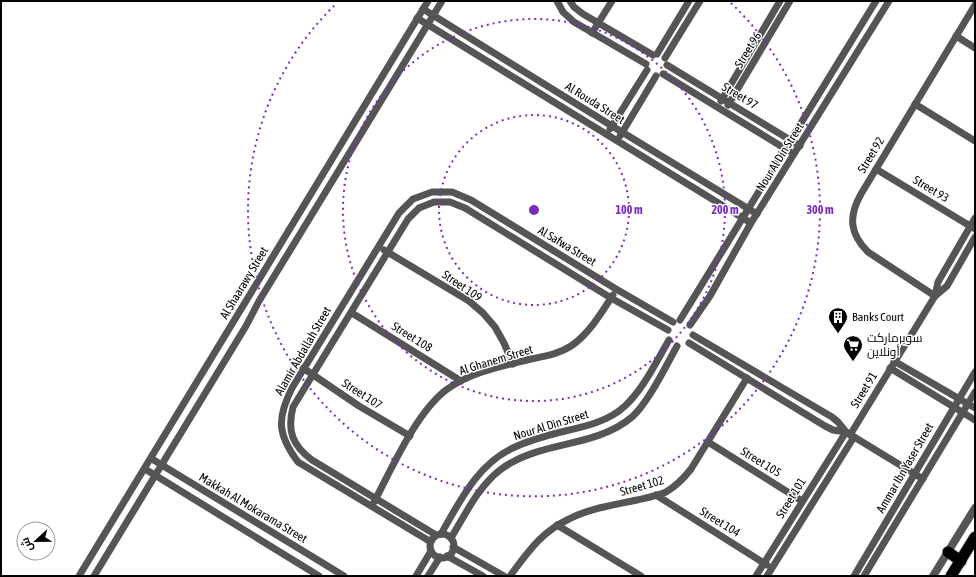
<svg xmlns="http://www.w3.org/2000/svg" width="976" height="577" font-family="'Asap Condensed',Cairo,sans-serif">
<style>
.lines{fill:none;stroke-linecap:round;stroke-linejoin:round}
.trunk-casing{stroke:#dbdbdb;stroke-width:13}
.minor{stroke:#555;stroke-width:7}
.tertiary{stroke:#555;stroke-width:8}
.trunk{stroke:#000;stroke-width:11}
.ring{fill:none;stroke:#7b2cbf;stroke-width:2;stroke-dasharray:2 4}
.labels{text-anchor:middle;stroke-width:3;stroke-linejoin:round;paint-order:stroke}
.street-label{font-size:12px;fill:#000;stroke:#fff}
.poi-label{font-size:12px;fill:#000;stroke:#fff;text-anchor:start}
.centre{fill:#7b2cbf;stroke:#fff;stroke-width:2}
.ring-label{font-size:12px;text-anchor:middle;font-weight:bold;fill:#7b2cbf;stroke:#fff;stroke-width:3;stroke-linejoin:round;paint-order:stroke}
</style>
<rect width="100%" height="100%" fill="#fff"/>
<g class="lines">
<defs>
<g id="trunk">
<path d="M 948,552 L 961,561"/>
<path d="M 951,576 L 975,537"/>
</g>
</defs>
<use href="#trunk" class="trunk-casing"/>
<g class="minor">
<path d="M 557,1 L 563,12 L 574,22 L 646,64"/>
<path d="M 570,1 L 574,7 L 583,14 L 653,55"/>
<path d="M 423,9 L 612,126 L 757,214"/>
<path d="M 417,18 L 751,223"/>
<path d="M 592,33 L 612,1"/>
<path d="M 956,36 L 975,48"/>
<path d="M 657,54 L 689,1"/>
<path d="M 665,58 L 700,1"/>
<path d="M 667,65 L 800,146"/>
<path d="M 663,74 L 789,151"/>
<path d="M 721,101 L 780,1"/>
<path d="M 915,104 L 975,141"/>
<path d="M 728,105 L 790,1"/>
<path d="M 610,129 L 647,70"/>
<path d="M 620,136 L 656,76"/>
<path d="M 876,169 L 975,229"/>
<path d="M 384,250 L 469,301 L 483,313 L 495,327 L 504,343 L 513,364"/>
<path d="M 935,296 L 868,252 C 850,234 848,217 861,194 L 975,5"/>
<path d="M 935,296 L 938,282 L 975,218"/>
<path d="M 352,313 L 461,381"/>
<path d="M 680,320 L 876,1"/>
<path d="M 690,325 L 710,296 L 751,223 L 889,1"/>
<path d="M 693,335 L 832,417 L 838,422 L 846,432"/>
<path d="M 689,343 L 825,426 L 833,430 L 846,432 L 923,479"/>
<path d="M 894,361 L 975,408"/>
<path d="M 303,368 L 359,406 L 410,436"/>
<path d="M 890,368 L 975,420"/>
<path d="M 850,435 L 935,296 L 947,286 L 975,237"/>
<path d="M 708,442 L 802,501"/>
<path d="M 152,459 L 344,576"/>
<path d="M 145,469 L 319,576"/>
<path d="M 656,495 L 767,565"/>
<path d="M 374,502 C 392,468 416,413 446,390 C 470,372 502,366 531,359 C 545,356 559,354 571,346 C 589,334 602,312 613,295"/>
<path d="M 557,525 L 641,576"/>
<path d="M 441,534 C 460,501 478,463 515,447 C 530,440 545,436 561,432 C 583,427 608,422 625,406 C 644,388 656,362 669,340"/>
<circle cx="442" cy="546" r="12"/>
<path d="M 436,535 L 312,460 C 292,445 287,431 293,407 L 408,219 L 419,208 L 434,202 L 450,202 L 465,208 L 611,298 L 668,330"/>
<path d="M 451,538 C 465,515 478,487 500,470 C 539,440 594,449 632,417 C 648,403 666,366 677,346"/>
<path d="M 431,542 L 298,462 C 277,434 277,418 292,388 L 399,213 L 413,199 L 432,192 L 452,192 L 471,200 L 616,289 L 673,322"/>
<path d="M 453,547 L 504,576"/>
<path d="M 447,556 L 483,576"/>
<path d="M 79,576 L 428,1"/>
<path d="M 94,576 L 246,326 L 259,301 L 300,234 L 442,1"/>
<path d="M 416,576 L 431,551"/>
<path d="M 428,576 L 440,557"/>
<path d="M 510,576 C 528,552 541,532 569,519 C 590,508 614,505 637,500 C 646,498 657,496 666,492 C 676,486 684,478 691,469 L 747,378"/>
<path d="M 756,576 L 846,432"/>
<path d="M 767,576 L 854,437"/>
<path d="M 854,576 L 975,372"/>
<path d="M 864,576 L 975,392"/>
</g>
<path class="tertiary" d="M 933,576 L 975,508"/>
<use href="#trunk" class="trunk"/>
</g>
<g class="ring">
<circle cx="534" cy="210" r="95"/>
<circle cx="534" cy="210" r="191"/>
<path d="M731 3A286 286 0 1 1 337 3"/>
</g>
<defs>
<symbol id="building-pin" viewBox="-11 -11 22 30"><path d="M0 17L-7.5 6A9.5 9.5 0 1 1 7.5 6Z" fill="#000" stroke="#fff"/><path d="M-4-6H4V6H1V3H-1V6H-4ZM-2.5-4.3h1.7v1.8h-1.7ZM.8-4.3h1.7v1.8H.8ZM-2.5-1h1.7V.8h-1.7ZM.8-1h1.7V.8H.8Z" fill="#fff"/></symbol>
<symbol id="supermarket-pin" viewBox="-11 -11 22 30"><path d="M0 17L-7.5 6A9.5 9.5 0 1 1 7.5 6Z" fill="#000" stroke="#fff"/><path d="M-6-5.5h2.5l.6 2H6L4.5 2H-2.5L-4.4-4H-6ZM-1.5 3.2a1.3 1.3 0 1 0 .1 0ZM3 3.2a1.3 1.3 0 1 0 .1 0Z" fill="#fff"/></symbol>
</defs>
<g fill-rule="evenodd">
<use href="#building-pin" x="827" y="306" width="22" height="30"/>
<use href="#supermarket-pin" x="842" y="334" width="22" height="30"/>
</g>
<g class="labels">
<g class="street-label">
<text transform="translate(748 50) rotate(-59)" y="4">Street 96</text>
<text transform="translate(740 96) rotate(31)" y="4">Street 97</text>
<text transform="translate(595 103) rotate(32)" y="4">Al Rouda Street</text>
<text transform="translate(871 155) rotate(-59)" y="4">Street 92</text>
<text transform="translate(780 157) rotate(-58)" y="4">Nour Al Din Street</text>
<text transform="translate(931 189) rotate(31)" y="4">Street 93</text>
<text transform="translate(567 246) rotate(31)" y="4">Al Safwa Street</text>
<text transform="translate(244 283) rotate(-59)" y="4">Al Shaarawy Street</text>
<text transform="translate(462 286) rotate(34)" y="4">Street 109</text>
<text transform="translate(412 337) rotate(32)" y="4">Street 108</text>
<text transform="translate(303 351) rotate(-60)" y="4">Alamir Abdallah Street</text>
<text transform="translate(496 360) rotate(-17)" y="4">Al Ghanem Street</text>
<text transform="translate(864 390) rotate(-59)" y="4">Street 91</text>
<text transform="translate(362 394) rotate(33)" y="4">Street 107</text>
<text transform="translate(551 425) rotate(-17)" y="4">Nour Al Din Street</text>
<text transform="translate(761 462) rotate(32)" y="4">Street 105</text>
<text transform="translate(905 468) rotate(-60)" y="4">Ammar Ibn Yaser Street</text>
<text transform="translate(642 486) rotate(-16)" y="4">Street 102</text>
<text transform="translate(791 498) rotate(-58)" y="4">Street 101</text>
<text transform="translate(253 508) rotate(31)" y="4">Makkah Al Mokarama Street</text>
<text transform="translate(720 522) rotate(32)" y="4">Street 104</text>
</g>
<g class="poi-label">
<text x="852" y="321">Banks Court</text>
<text x="867" y="342">سوبرماركت<tspan x="867" dy="14">أونلاين</tspan></text>
</g>
</g>
<circle cx="534" cy="210" r="6" class="centre"/>
<g class="ring-label">
<text x="629" y="214">100 m</text>
<text x="725" y="214">200 m</text>
<text x="820" y="214">300 m</text>
</g>
<rect width="976" height="577" fill="none" stroke="#000000" stroke-width="4"/>
<g transform="translate(36 541) rotate(248)"><circle r="19" fill="#ffffff" stroke="#999999"/>
<path d="M0-3L7 15L0 10L-7 15Z" fill="#000000"/>
<text y="-6" font-size="11" font-weight="bold" text-anchor="middle" fill="#000000">ش</text>
</g>
</svg>
